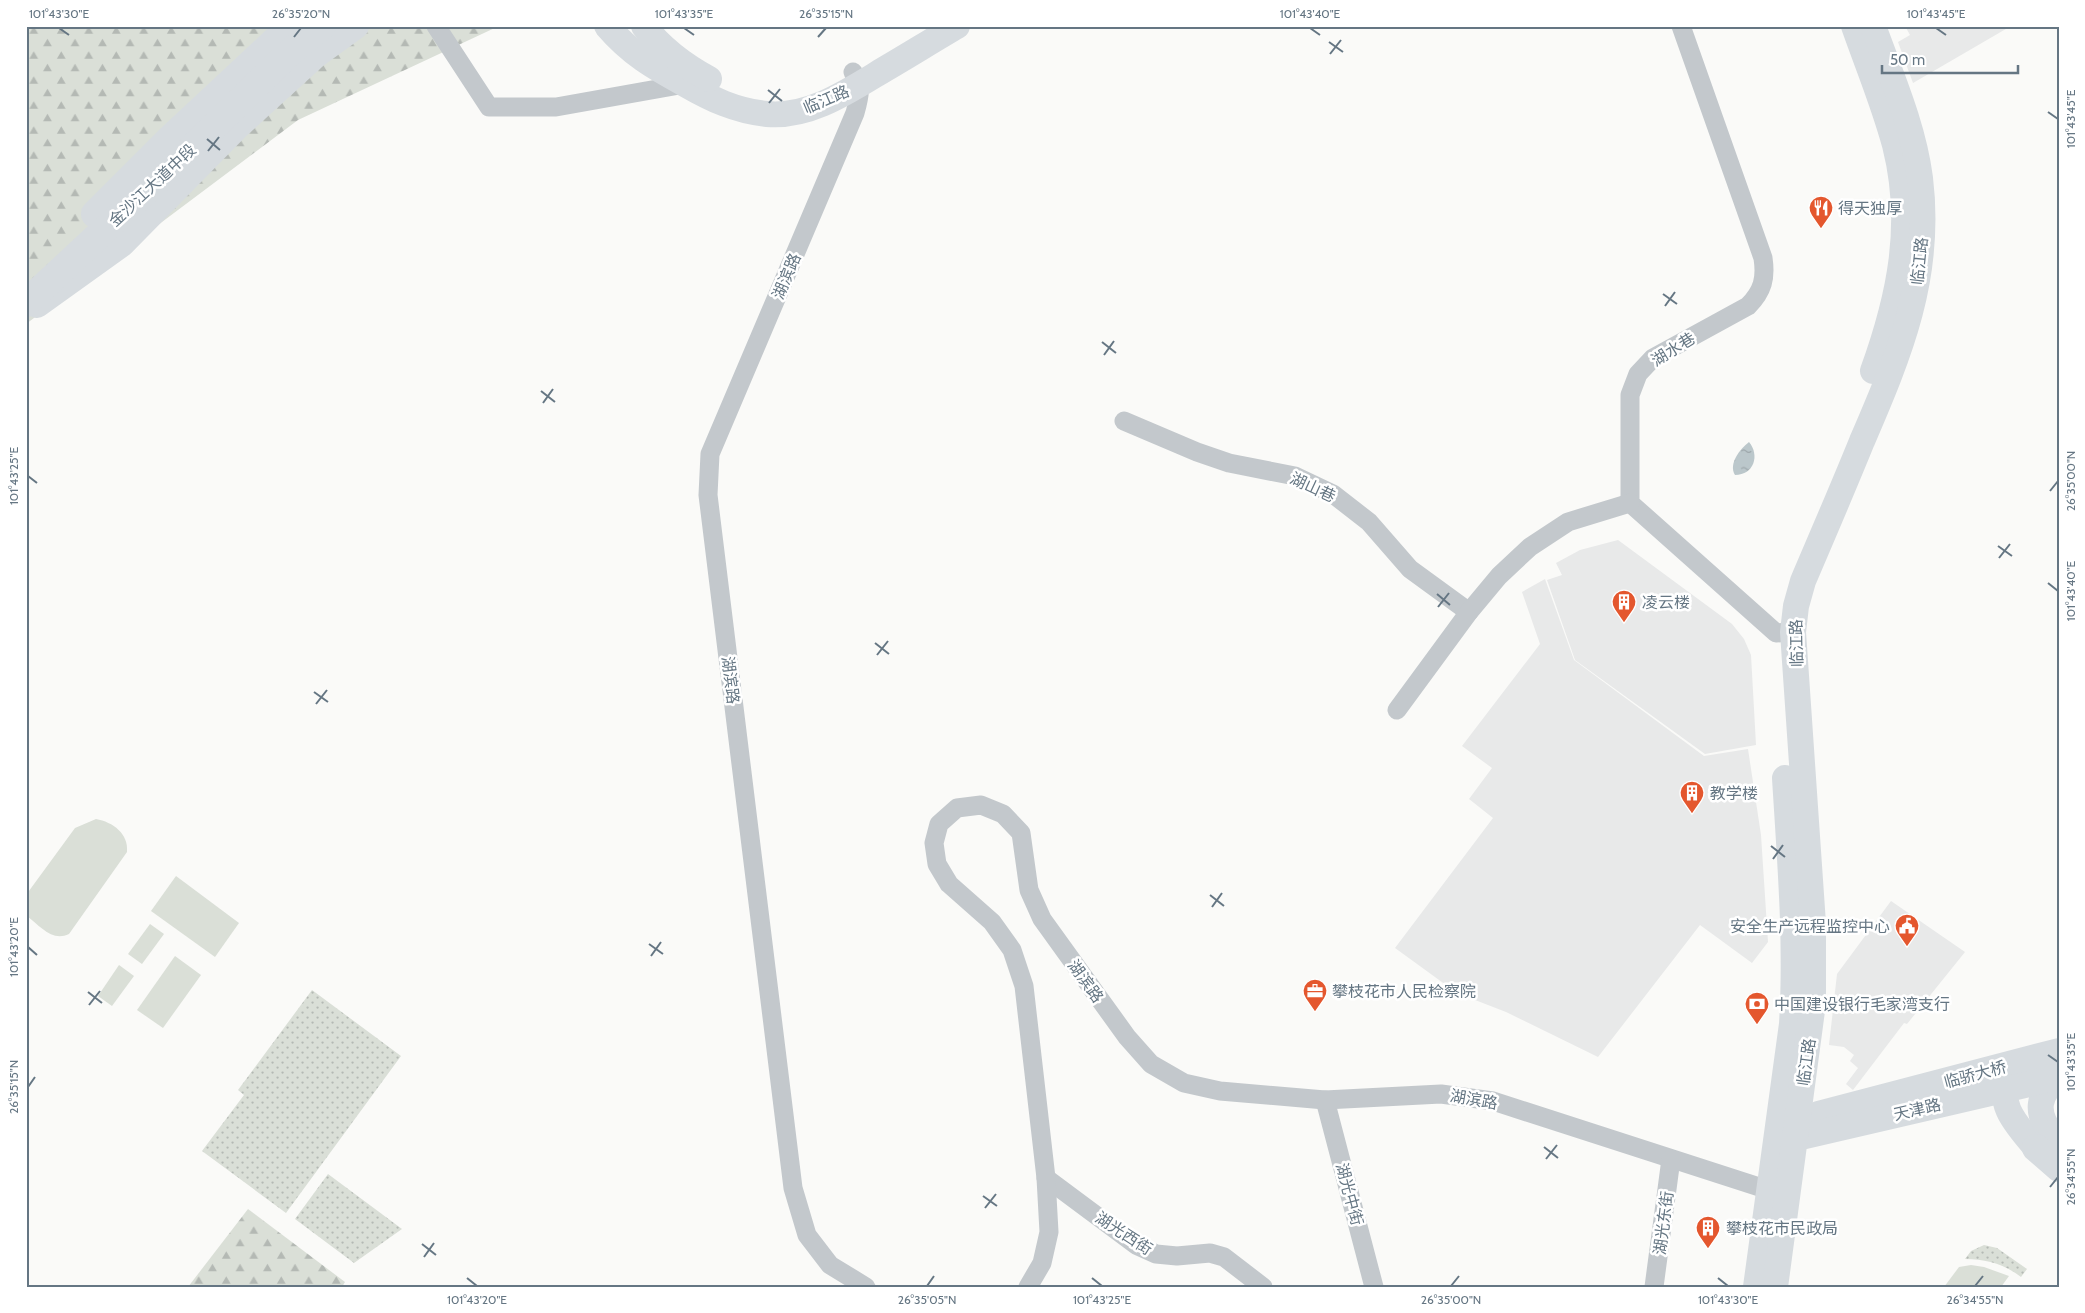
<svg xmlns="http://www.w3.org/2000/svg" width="2085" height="1313" font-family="Cabin,'Noto Sans SC',sans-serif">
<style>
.built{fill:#e8e9e9}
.grass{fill:url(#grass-dots)}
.forest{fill:url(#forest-firs)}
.garden{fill:#dadfd7}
.water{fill:url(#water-ripples)}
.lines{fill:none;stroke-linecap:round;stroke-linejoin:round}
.minor{stroke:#c3c8cc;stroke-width:19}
.secondary{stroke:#d6dbdf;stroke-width:26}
.primary{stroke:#d6dbdf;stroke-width:28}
.ticks{fill:none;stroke:#657683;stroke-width:2}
.labels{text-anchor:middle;stroke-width:5;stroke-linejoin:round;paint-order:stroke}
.street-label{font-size:16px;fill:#657683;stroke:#fff}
.poi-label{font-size:16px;fill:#657683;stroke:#fff;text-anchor:start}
.neatline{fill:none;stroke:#657683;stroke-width:2}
.ticks-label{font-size:12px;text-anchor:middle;fill:#657683}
</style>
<defs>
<pattern id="grass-dots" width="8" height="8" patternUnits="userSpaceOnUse" patternTransform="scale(1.25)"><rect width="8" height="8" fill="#dadfd7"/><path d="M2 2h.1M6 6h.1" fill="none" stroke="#b4b9b4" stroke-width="1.8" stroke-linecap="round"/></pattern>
<pattern id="forest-firs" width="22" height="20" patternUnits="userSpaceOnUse" patternTransform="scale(1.25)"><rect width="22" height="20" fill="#dadfd7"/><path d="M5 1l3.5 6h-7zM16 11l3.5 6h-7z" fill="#b4b9b4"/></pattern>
<pattern id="water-ripples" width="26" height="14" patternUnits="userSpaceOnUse" patternTransform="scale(1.25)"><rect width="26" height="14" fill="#bbc7cb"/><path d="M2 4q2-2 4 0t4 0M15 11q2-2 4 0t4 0" fill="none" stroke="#9ca6aa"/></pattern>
</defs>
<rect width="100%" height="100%" fill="#fafaf8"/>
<g class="built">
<path d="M 1905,26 L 2011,26 L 1913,83 L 1898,42 L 1910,35 Z"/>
<path d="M 1618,540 L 1732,624 L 1744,639 L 1751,655 L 1756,745 L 1705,754 L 1575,660 L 1547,580 L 1562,575 L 1556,563 L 1580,550 Z"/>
<path d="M 1545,579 L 1574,660 L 1704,756 L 1748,749 L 1761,835 L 1768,942 L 1752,963 L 1700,925 L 1598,1057 L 1506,1012 L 1457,993 L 1395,948 L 1493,818 L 1469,799 L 1492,768 L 1462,746 L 1540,644 L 1522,592 Z"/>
<path d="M 1891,901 L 1965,952 L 1907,1024 L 1904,1023 L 1853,1090 L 1846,1084 L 1858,1068 L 1850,1061 L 1854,1055 L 1844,1047 L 1829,1045 L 1837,974 Z"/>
</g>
<g class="grass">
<path d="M 312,990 L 401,1056 L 286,1213 L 202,1151 L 244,1095 L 238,1090 Z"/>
<path d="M 328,1174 L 402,1229 L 354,1263 L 295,1219 Z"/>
<path d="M 1984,1245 L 1997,1248 L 2027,1269 L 2021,1277 C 2004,1264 1986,1259 1965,1259 L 1971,1251 Z"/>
</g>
<g class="forest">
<path d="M 26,26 L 499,26 L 298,120 L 26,324 Z"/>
<path d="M 248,1209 L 345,1282 L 342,1287 L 188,1287 Z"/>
</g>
<g class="garden">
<path d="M 96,819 C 113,822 129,834 127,852 L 69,934 C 52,942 40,926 27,916 L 26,895 L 75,828 Z"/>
<path d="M 176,876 L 239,923 L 215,957 L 151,911 Z"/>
<path d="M 150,924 L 164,934 L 142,964 L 128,954 Z"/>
<path d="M 175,956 L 201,975 L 163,1028 L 137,1010 Z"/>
<path d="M 119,965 L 134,976 L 112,1006 L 98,996 Z"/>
<path d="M 1971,1265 L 1984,1267 L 2009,1276 L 2001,1287 L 1944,1287 L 1959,1267 Z"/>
</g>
<path class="water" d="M 1749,442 C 1760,455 1754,475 1735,475 C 1728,464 1740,449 1749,442 Z"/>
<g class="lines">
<g class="minor">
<path d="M 436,26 L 489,107 L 556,107 L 685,84"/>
<path d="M 1681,26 L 1763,258 C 1766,278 1763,291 1748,306 L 1653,358 L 1638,374 L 1630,395 L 1630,503 L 1776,633 L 1793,632"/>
<path d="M 853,72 C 862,88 860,95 855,113 L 710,454 L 708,495 L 793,1188 L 807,1235 L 830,1265 L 866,1287"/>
<path d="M 1124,421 L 1197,452 L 1229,463 L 1295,476 L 1333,494 L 1369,522 L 1410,569 L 1469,612"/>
<path d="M 1397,710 L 1469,612 L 1499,576 L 1530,547 L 1568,522 L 1630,503"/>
<path d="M 1325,1100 L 1374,1287"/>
<path d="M 1046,1178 L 1136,1245 L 1156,1254 L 1177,1256 L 1210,1253 L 1224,1257 L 1263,1287"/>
<path d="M 1028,1287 L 1042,1263 L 1049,1232 L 1046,1178 L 1024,986 L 1012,950 L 992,922 L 949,884 L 937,864 L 934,843 L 939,824 L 957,808 L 981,805 L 1003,814 L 1021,833 L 1029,890 L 1042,919 L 1127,1037 L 1151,1064 L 1184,1083 L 1220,1091 L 1325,1100 L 1441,1094 L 1493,1101 L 1781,1194"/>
<path d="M 1654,1287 L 1671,1159"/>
</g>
<g class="secondary">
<path d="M 607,26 C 631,54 654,67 685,84 C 711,99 736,111 767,114 C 810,118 850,90 885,69 C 909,55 933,40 957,26"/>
<path d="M 644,26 C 661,48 685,66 709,79"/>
<path d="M 1854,26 C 1868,66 1884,104 1895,145 C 1915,224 1900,296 1873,371"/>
<path d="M 37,305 L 122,244 L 237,127 L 316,55 L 356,26"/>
<path d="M 2010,1075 C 1994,1104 2019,1127 2036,1148"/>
<path d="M 1818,1114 L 2059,1051"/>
<path d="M 2052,1134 C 2035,1113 2037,1094 2059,1078"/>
<path d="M 1779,1142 L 2059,1077"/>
<path d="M 1756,1287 L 1792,1024 C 1797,942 1790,860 1785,778"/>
<path d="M 1775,1287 L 1813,1003 L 1813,924 L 1793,632 L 1796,606 L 1803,581 C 1823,534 1843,488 1862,441 C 1900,353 1932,276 1920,178 C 1913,125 1891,76 1873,26"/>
</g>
<g class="primary">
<path d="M 95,214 L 171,138 L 291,26"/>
<path d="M 26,303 L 187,153 L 289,53 L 322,26"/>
<path d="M 2052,1134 L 2059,1140"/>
<path d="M 2036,1148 L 2059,1168"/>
</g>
</g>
<path class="ticks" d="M 59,28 L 69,35M 684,28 L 694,35M 1310,28 L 1320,35M 1936,28 L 1946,35M 294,37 L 301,28M 818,37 L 826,28M 1329,42 L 1343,52M 1330,54 L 1341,40M 768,90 L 782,101M 769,103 L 780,89M 2048,112 L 2058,119M 207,139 L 220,150M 208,151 L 219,137M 1663,294 L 1677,304M 1665,306 L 1675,292M 1102,342 L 1116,353M 1104,355 L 1114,341M 541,391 L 555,402M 543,403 L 553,389M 28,476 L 37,483M 2050,491 L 2058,481M 1998,546 L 2012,556M 1999,558 L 2010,544M 2048,583 L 2058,591M 1437,594 L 1450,605M 1438,607 L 1449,593M 875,643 L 889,654M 877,655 L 888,641M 314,692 L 328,702M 316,704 L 327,690M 1771,846 L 1785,857M 1773,859 L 1783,845M 1210,895 L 1224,906M 1212,907 L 1222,893M 649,944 L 663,954M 28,947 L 37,955M 651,956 L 661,942M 88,992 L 102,1003M 89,1005 L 100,991M 2048,1055 L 2058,1062M 28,1087 L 35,1077M 1544,1147 L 1558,1158M 1546,1159 L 1557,1145M 2050,1187 L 2058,1177M 983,1196 L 997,1206M 985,1208 L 996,1194M 422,1244 L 436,1255M 424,1257 L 434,1243M 467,1278 L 477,1286M 1092,1278 L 1102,1286M 1718,1278 L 1728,1286M 927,1286 L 934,1276M 1451,1286 L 1459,1276M 1975,1286 L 1983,1276"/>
<defs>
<symbol id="restaurant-pin" viewBox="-11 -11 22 30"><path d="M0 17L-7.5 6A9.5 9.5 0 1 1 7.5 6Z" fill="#e4572e" stroke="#fff"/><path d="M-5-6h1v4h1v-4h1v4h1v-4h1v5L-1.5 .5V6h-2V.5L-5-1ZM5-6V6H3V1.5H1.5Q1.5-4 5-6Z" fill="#fff"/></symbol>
<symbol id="building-pin" viewBox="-11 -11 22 30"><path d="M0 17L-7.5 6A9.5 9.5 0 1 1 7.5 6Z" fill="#e4572e" stroke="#fff"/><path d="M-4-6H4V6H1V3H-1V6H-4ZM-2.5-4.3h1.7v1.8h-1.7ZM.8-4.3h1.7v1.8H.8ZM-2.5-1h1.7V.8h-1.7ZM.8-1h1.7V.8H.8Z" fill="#fff"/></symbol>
<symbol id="civic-pin" viewBox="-11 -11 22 30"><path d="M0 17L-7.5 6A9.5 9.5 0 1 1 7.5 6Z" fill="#e4572e" stroke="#fff"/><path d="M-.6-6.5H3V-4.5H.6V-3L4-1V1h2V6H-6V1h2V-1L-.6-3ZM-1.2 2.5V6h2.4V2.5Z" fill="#fff"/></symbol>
<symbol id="office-pin" viewBox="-11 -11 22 30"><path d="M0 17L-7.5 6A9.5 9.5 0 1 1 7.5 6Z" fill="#e4572e" stroke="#fff"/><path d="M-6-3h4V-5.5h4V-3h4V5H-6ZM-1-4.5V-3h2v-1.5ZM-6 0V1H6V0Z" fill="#fff"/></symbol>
<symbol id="bank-pin" viewBox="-11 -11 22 30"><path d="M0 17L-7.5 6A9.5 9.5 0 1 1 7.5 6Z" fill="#e4572e" stroke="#fff"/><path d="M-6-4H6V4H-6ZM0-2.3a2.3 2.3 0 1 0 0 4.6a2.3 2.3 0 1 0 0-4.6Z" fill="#fff"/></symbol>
</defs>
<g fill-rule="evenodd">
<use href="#restaurant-pin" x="1807" y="194" width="28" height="38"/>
<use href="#building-pin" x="1610" y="588" width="28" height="38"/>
<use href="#building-pin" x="1678" y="779" width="28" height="38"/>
<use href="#civic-pin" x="1893" y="912" width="28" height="38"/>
<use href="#office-pin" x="1301" y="977" width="28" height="38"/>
<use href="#bank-pin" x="1743" y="990" width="28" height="38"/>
<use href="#building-pin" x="1694" y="1214" width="28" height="38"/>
</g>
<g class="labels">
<g class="street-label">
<text transform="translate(826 99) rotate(-23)" y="6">临江路</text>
<text transform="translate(152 185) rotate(-43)" y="6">金沙江大道中段</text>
<text transform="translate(1919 261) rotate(-84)" y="6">临江路</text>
<text transform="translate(786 276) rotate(-67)" y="6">湖滨路</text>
<text transform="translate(1673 349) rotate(-32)" y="6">湖水巷</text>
<text transform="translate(1313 487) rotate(25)" y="6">湖山巷</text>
<text transform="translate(1796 643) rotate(-91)" y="6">临江路</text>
<text transform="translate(731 680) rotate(83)" y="6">湖滨路</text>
<text transform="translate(1086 981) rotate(54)" y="6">湖滨路</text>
<text transform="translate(1806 1062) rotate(-82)" y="6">临江路</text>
<text transform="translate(1975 1074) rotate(-15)" y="6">临骄大桥</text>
<text transform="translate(1474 1099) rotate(10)" y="6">湖滨路</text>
<text transform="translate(1917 1109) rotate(-13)" y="6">天津路</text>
<text transform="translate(1350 1194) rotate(75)" y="6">湖光中街</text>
<text transform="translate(1663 1223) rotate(-83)" y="6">湖光东街</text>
<text transform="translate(1124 1233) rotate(33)" y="6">湖光西街</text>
</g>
<g class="poi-label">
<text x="1838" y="214">得天独厚</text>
<text x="1642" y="608">凌云楼</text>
<text x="1710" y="799">教学楼</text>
<text x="1890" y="932" text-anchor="end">安全生产远程监控中心</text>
<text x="1332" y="997">攀枝花市人民检察院</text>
<text x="1774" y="1010">中国建设银行毛家湾支行</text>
<text x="1726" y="1234">攀枝花市民政局</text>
</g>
</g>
<rect width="2085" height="1313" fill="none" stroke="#ffffff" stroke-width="55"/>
<path d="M1882 65v8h136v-8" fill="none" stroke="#657683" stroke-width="2.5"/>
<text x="1890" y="65" font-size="15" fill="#657683" stroke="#ffffff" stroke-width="4" paint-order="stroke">50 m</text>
<rect x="28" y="28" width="2030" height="1258" class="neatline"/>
<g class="ticks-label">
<text x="59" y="18">101°43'30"E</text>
<text x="301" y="18">26°35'20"N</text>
<text x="684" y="18">101°43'35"E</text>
<text x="826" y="18">26°35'15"N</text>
<text x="1310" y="18">101°43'40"E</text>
<text x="1936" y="18">101°43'45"E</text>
<text transform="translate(2071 119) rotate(-90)" y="4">101°43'45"E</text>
<text transform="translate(14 476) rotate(-90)" y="4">101°43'25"E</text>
<text transform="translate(2071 481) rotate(-90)" y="4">26°35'00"N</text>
<text transform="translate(2071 591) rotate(-90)" y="4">101°43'40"E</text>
<text transform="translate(14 947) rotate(-90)" y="4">101°43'20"E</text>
<text transform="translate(2071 1062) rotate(-90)" y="4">101°43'35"E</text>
<text transform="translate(14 1087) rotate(-90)" y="4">26°35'15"N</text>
<text transform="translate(2071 1177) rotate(-90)" y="4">26°34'55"N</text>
<text x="477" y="1304">101°43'20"E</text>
<text x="927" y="1304">26°35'05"N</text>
<text x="1102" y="1304">101°43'25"E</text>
<text x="1451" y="1304">26°35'00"N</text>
<text x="1728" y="1304">101°43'30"E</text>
<text x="1975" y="1304">26°34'55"N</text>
</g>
</svg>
